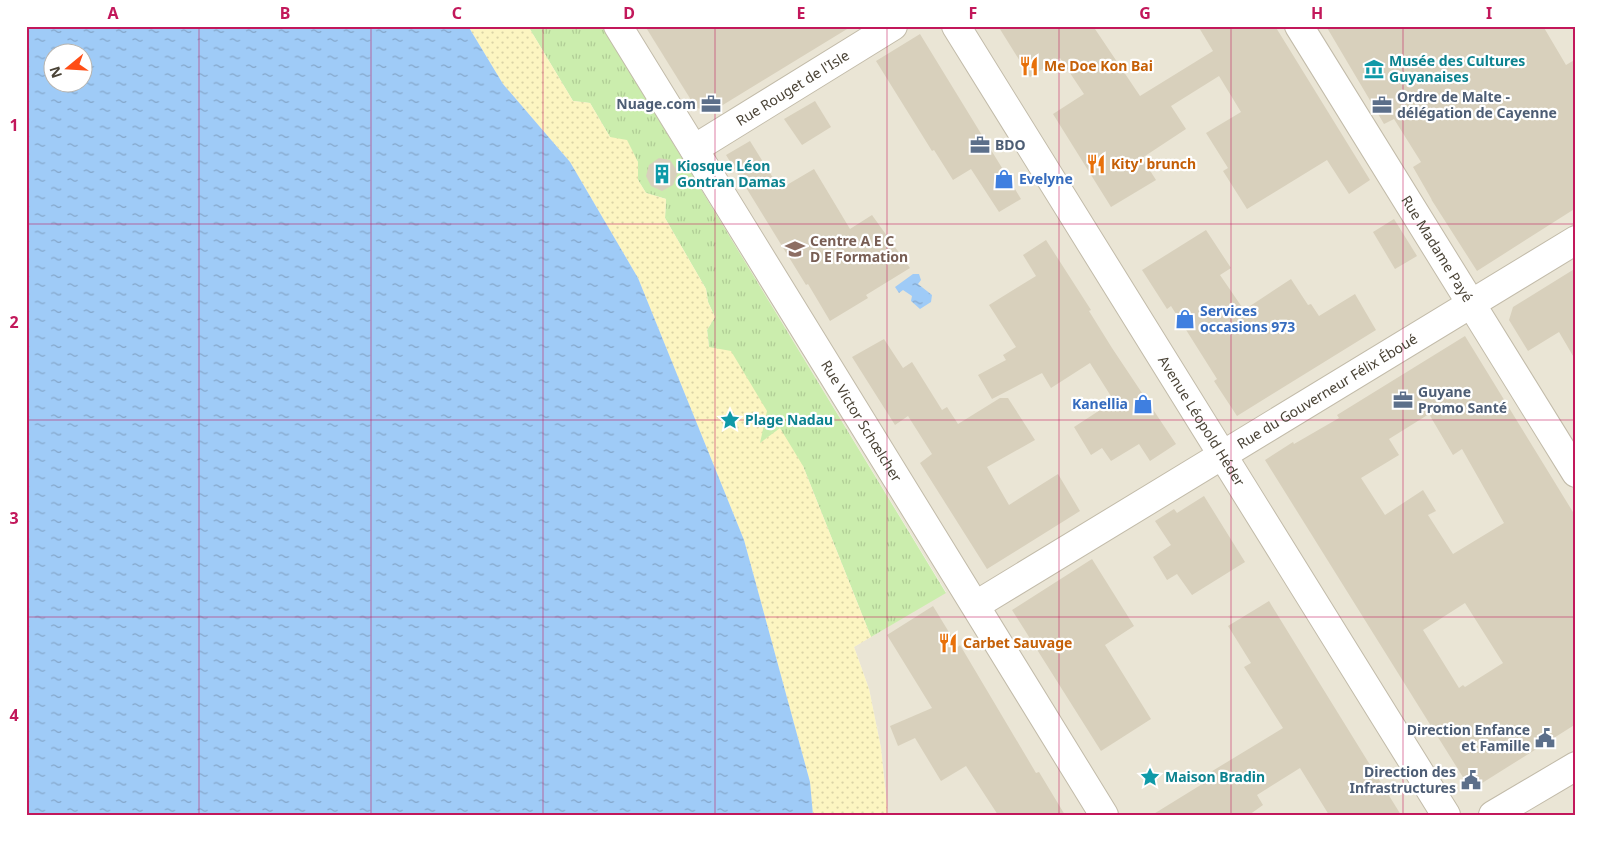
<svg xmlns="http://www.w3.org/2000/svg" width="1602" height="841" font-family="'Noto Sans',sans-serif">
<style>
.residential{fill:#eae5d5}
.grass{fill:url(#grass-tufts)}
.sand{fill:url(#sand-dots)}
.water{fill:url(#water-ripples);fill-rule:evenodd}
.building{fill:#d8d0bc;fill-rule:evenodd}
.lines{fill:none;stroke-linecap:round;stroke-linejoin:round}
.minor-casing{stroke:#c2bba9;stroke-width:30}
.minor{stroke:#fff;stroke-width:28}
.grid{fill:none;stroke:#c2185b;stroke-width:1;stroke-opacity:0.55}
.labels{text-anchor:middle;stroke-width:4.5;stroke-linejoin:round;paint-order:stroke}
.culture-label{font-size:14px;font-weight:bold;fill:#0d838f;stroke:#fff;text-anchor:start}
.food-label{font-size:14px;font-weight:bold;fill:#c56008;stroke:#fff;text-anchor:start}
.street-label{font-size:14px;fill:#4a4336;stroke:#fff}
.service-label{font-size:14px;font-weight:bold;fill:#4e5e75;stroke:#fff;text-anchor:start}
.shop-label{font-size:14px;font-weight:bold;fill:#366cbe;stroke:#fff;text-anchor:start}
.education-label{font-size:14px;font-weight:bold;fill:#785e54;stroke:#fff;text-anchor:start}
.neatline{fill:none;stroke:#c2185b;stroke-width:2}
.grid-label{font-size:16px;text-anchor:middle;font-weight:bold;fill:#c2185b}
</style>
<defs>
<pattern id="grass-tufts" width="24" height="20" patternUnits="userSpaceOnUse" patternTransform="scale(1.25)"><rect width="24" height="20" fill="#cbedad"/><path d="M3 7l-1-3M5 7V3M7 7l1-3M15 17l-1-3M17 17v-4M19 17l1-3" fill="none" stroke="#b0cc95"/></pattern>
<pattern id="sand-dots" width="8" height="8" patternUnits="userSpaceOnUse" patternTransform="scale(1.25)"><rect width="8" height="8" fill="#fcf5c1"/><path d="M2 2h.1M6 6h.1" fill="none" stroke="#dad3a6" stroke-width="1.8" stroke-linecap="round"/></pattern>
<pattern id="water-ripples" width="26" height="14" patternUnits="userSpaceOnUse" patternTransform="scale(1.25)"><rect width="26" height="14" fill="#9fcbf7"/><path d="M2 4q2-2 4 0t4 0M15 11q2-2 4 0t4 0" fill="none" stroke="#84a6c9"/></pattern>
</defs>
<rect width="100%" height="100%" fill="#f5f2e8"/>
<path class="residential" d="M 602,26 L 1576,26 L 1576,815 L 888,815 L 881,748 L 869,689 L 854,647 L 946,592 Z"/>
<path class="grass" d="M 528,26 L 602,26 L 946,593 L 871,637 L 803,466 L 759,443 L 709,347 L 707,330 L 715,317 L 708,302 L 706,289 L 665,218 L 666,199 L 646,193 L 638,180 L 638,162 L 610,137 L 590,103 L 573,101 Z"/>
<path class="sand" d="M 468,26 L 528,26 L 573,101 L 590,103 L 610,137 L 627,140 L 638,162 L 638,180 L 646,193 L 666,199 L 665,218 L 706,289 L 708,302 L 715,317 L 707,330 L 709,347 L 731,351 L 767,411 L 760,443 L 780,428 L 803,466 L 871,637 L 854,647 L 869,689 L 881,748 L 888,815 L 813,815 L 810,782 L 744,540 L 638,278 L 570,162 L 503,84 Z"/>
<g class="water">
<path d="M 26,26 L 468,26 L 503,84 L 570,162 L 638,278 L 744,540 L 810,782 L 813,815 L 26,815 L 26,211 L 29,199 L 26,196 ZM 52,52 L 82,52 L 82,82 L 52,82 Z"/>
<path d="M 913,274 L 919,274 L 921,280 L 918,284 L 932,295 L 931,302 L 920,309 L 911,301 L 912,296 L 903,290 L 899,293 L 895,287 Z"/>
</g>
<g class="building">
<path d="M 645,26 L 852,26 L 713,111 L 696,108 Z"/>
<path d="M 998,26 L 1093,26 L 1140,96 L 1213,51 L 1198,26 L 1275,26 L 1370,180 L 1349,194 L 1327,160 L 1247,209 L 1223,171 L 1228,168 L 1206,133 L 1241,112 L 1219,76 L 1171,106 L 1186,129 L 1142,158 L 1156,180 L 1111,207 L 1053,114 L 1084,94 L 1060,58 L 1030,77 Z"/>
<path d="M 1326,26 L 1543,26 L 1566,65 L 1576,59 L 1576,208 L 1477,271 L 1431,199 L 1432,200 L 1413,167 L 1421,162 L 1394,119 L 1384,124 Z"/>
<path d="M 920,34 L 1021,199 L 999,212 L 971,169 L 953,180 L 934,150 L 932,151 L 876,61 Z"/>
<path d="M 815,101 L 831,127 L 802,145 L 784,119 Z"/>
<path d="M 750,141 L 780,189 L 814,169 L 850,229 L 872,215 L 910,268 L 866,295 L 868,298 L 830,321 L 808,284 L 806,285 L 726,155 Z"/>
<path d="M 659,158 L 670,160 L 678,172 L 673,185 L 662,191 L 651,186 L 646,176 L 649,165 Z"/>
<path d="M 1394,219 L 1417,256 L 1395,269 L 1373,232 Z"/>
<path d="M 1206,230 L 1231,268 L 1220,275 L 1244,310 L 1291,279 L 1308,305 L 1311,304 L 1319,316 L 1355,294 L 1376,330 L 1237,416 L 1214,381 L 1217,379 L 1171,306 L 1167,309 L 1142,270 Z"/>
<path d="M 1046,240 L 1091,310 L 1089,311 L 1112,348 L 1176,444 L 1150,461 L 1139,444 L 1111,461 L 1102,448 L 1091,455 L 1074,427 L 1114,401 L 1090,363 L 1051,388 L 1042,373 L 992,399 L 978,375 L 1006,360 L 1003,355 L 1016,347 L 989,305 L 1036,276 L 1023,255 Z"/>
<path d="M 1576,268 L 1576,361 L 1559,332 L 1528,351 L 1509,320 L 1513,307 Z"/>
<path d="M 1465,336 L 1576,517 L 1576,724 L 1471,790 L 1265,460 L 1293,442 L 1294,444 L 1339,418 L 1337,415 ZM 1429,414 L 1453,455 L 1462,449 L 1504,523 L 1453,554 L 1428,515 L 1436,511 L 1423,490 L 1385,515 L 1361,478 L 1399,455 L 1389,439 ZM 1465,603 L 1503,663 L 1465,687 L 1463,685 L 1459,688 L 1423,630 Z"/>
<path d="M 884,339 L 903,368 L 912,362 L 942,410 L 947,407 L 958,424 L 1000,398 L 1008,398 L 1035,440 L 987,467 L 1009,505 L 1058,474 L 1080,511 L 987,569 L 920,463 L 932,454 L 908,416 L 895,425 L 852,357 Z"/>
<path d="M 1204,496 L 1245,562 L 1192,595 L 1177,574 L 1167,580 L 1153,557 L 1171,545 L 1155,521 L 1174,509 L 1177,513 Z"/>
<path d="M 1092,559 L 1134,626 L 1105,645 L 1151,719 L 1101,751 L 1012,610 Z"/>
<path d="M 1269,601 L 1312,671 L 1401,815 L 1329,815 L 1300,768 L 1257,795 L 1263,805 L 1249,815 L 1152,815 L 1212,778 L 1209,773 L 1283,728 L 1244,667 L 1251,663 L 1228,626 Z"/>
<path d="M 933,606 L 958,647 L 960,645 L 1036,773 L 1039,772 L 1065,815 L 998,815 L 966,766 L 941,781 L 915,738 L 898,746 L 890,726 L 932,708 L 887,635 Z"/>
</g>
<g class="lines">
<defs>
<g id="minor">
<path id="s1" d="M 618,26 L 1104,815"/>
<path id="s2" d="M 956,26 L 1446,815"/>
<path id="s3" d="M 1299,26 L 1576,473"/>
<path id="s4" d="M 694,149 L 893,26"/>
<path id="s5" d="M 976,605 L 1576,240"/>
<path d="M 1493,815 L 1576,766"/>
</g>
</defs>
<use href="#minor" class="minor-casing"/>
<use href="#minor" class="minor"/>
</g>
<path class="grid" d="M 199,26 L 199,815M 371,26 L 371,815M 543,26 L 543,815M 715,26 L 715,815M 887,26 L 887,815M 1059,26 L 1059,815M 1231,26 L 1231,815M 1403,26 L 1403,815M 26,224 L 1576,224M 26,420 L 1576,420M 26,617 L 1576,617"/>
<defs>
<symbol id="restaurant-bare" viewBox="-9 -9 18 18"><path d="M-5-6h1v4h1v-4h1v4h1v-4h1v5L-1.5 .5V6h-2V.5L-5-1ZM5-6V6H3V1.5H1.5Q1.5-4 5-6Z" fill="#e8710a" stroke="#fff" stroke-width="2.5" paint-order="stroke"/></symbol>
<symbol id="museum-bare" viewBox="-9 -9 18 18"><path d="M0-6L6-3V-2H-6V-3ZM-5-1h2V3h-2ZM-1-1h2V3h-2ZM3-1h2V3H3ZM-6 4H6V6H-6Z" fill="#0f9aa8" stroke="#fff" stroke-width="2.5" paint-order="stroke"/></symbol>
<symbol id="office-bare" viewBox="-9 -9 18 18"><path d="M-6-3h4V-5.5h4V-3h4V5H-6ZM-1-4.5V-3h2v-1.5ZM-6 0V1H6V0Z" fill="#5c6f8a" stroke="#fff" stroke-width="2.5" paint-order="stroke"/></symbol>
<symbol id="building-bare" viewBox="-9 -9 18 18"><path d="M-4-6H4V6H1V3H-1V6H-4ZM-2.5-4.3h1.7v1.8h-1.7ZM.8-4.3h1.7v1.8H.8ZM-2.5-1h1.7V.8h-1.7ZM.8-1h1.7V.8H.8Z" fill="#0f9aa8" stroke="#fff" stroke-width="2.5" paint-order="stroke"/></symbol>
<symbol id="shop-bare" viewBox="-9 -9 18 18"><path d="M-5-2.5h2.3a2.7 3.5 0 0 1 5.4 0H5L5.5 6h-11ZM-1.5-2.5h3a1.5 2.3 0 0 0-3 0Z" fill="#3f7fe0" stroke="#fff" stroke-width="2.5" paint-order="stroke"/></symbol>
<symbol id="university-bare" viewBox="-9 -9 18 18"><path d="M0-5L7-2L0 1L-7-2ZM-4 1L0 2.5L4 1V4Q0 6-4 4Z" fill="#8d6e63" stroke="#fff" stroke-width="2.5" paint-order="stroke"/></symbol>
<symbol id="sight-bare" viewBox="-9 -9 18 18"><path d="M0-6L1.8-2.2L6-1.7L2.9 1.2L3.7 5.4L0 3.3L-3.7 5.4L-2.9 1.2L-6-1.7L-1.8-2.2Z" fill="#0f9aa8" stroke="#fff" stroke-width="2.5" paint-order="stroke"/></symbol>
<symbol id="civic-bare" viewBox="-9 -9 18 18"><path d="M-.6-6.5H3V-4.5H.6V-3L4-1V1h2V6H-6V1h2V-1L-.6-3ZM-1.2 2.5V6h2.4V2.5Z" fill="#5c6f8a" stroke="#fff" stroke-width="2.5" paint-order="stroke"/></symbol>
</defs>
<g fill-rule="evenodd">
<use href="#restaurant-bare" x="1015" y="52" width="28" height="28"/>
<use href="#museum-bare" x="1360" y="55" width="28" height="28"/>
<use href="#office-bare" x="697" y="90" width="28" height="28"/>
<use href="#office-bare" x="1368" y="91" width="28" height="28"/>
<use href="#office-bare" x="966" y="131" width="28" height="28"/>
<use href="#restaurant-bare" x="1082" y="150" width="28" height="28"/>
<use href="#building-bare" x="648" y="160" width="28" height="28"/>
<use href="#shop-bare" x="990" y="165" width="28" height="28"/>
<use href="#university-bare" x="781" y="235" width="28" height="28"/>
<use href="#shop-bare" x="1171" y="305" width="28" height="28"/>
<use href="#office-bare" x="1389" y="386" width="28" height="28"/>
<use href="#shop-bare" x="1129" y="390" width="28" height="28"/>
<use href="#sight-bare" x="716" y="406" width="28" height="28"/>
<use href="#restaurant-bare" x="934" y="629" width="28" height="28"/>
<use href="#civic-bare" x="1531" y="724" width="28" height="28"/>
<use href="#sight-bare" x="1136" y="763" width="28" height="28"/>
<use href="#civic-bare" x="1457" y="766" width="28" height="28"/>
</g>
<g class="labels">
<g class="culture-label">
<text x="1389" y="66">Musée des Cultures<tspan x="1389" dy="16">Guyanaises</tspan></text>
<text x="677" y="171">Kiosque Léon<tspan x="677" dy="16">Gontran Damas</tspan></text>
<text x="745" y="425">Plage Nadau</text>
<text x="1165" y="782">Maison Bradin</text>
</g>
<g class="food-label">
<text x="1044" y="71">Me Doe Kon Bai</text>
<text x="1111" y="169">Kity' brunch</text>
<text x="963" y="648">Carbet Sauvage</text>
</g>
<g class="street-label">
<text dy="5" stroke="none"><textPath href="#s4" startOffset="116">Rue Rouget de l'Isle</textPath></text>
<text dy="5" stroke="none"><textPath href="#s3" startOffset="262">Rue Madame Payé</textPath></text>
<text dy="5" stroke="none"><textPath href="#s5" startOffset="411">Rue du Gouverneur Félix Éboué</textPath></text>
<text dy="5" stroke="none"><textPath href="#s1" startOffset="464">Rue Victor Schœlcher</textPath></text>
<text dy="5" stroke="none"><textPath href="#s2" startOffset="465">Avenue Léopold Héder</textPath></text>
</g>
<g class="service-label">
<text x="1397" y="102">Ordre de Malte -<tspan x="1397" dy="16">délégation de Cayenne</tspan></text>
<text x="696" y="109" text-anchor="end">Nuage.com</text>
<text x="995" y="150">BDO</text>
<text x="1418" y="397">Guyane<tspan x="1418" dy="16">Promo Santé</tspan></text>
<text x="1530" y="735" text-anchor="end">Direction Enfance<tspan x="1530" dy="16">et Famille</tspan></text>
<text x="1456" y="777" text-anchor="end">Direction des<tspan x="1456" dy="16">Infrastructures</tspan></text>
</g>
<g class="shop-label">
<text x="1019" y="184">Evelyne</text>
<text x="1200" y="316">Services<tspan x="1200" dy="16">occasions 973</tspan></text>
<text x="1128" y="409" text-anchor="end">Kanellia</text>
</g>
<g class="education-label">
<text x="810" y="246">Centre A E C<tspan x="810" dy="16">D E Formation</tspan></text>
</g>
</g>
<rect width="1602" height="841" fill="none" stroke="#ffffff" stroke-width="55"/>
<g transform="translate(68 68) rotate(252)"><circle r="24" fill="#ffffff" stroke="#b7b4af"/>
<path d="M0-4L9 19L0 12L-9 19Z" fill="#ff4d15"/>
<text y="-8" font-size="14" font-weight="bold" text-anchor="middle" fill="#4a4336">N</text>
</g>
<rect x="28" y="28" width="1546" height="786" class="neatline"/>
<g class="grid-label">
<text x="113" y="19">A</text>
<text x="285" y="19">B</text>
<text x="457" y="19">C</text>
<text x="629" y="19">D</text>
<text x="801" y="19">E</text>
<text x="973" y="19">F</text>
<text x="1145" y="19">G</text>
<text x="1317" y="19">H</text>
<text x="1489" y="19">I</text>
<text x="14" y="131">1</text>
<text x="14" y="328">2</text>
<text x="14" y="524">3</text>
<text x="14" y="721">4</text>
</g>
</svg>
